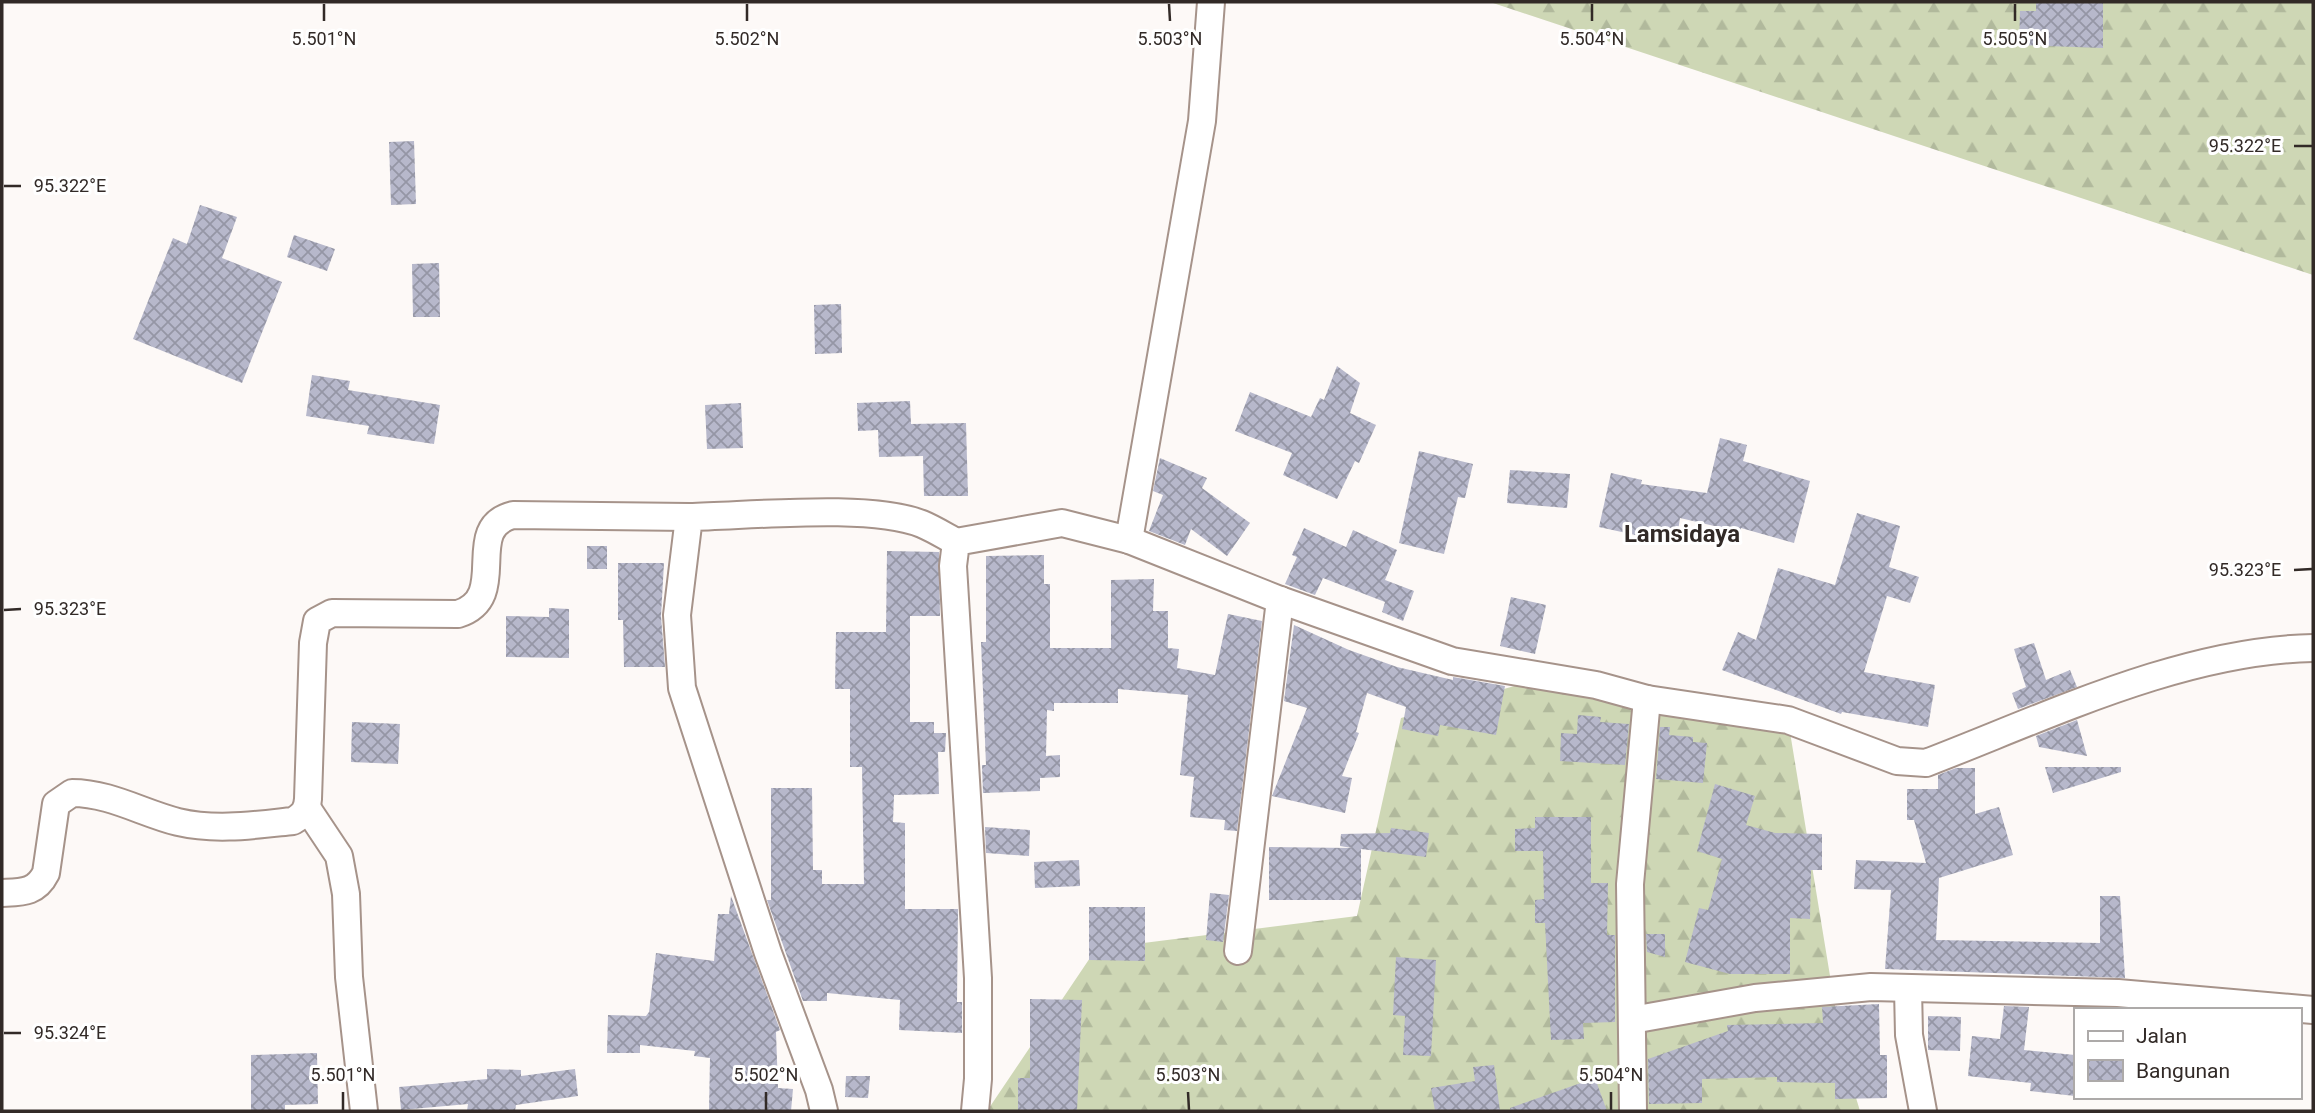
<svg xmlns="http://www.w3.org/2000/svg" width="2315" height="1113" font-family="Roboto,sans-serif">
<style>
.forest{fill:url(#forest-firs)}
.building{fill:url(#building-cross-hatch)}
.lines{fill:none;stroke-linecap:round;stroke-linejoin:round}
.minor-casing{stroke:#a6938a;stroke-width:30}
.minor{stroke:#fff;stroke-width:26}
.ticks{fill:none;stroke:#322a27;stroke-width:2.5}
.labels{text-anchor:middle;stroke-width:6;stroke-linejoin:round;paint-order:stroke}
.quarter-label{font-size:24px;font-weight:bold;fill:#322a27;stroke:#fff}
.ticks-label{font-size:18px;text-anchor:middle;fill:#322a27;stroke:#fff;stroke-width:6;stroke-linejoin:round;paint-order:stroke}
</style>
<defs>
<pattern id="forest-firs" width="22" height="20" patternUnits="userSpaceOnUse" patternTransform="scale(1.75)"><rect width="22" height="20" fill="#ced7b5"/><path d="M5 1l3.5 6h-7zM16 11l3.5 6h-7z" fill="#b1b99c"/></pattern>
<pattern id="building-cross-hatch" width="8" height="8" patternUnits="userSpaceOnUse" patternTransform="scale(1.75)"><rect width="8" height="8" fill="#b7b8cb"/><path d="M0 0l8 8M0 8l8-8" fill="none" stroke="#9596a5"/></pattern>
</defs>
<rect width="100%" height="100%" fill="#fdf9f7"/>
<g class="forest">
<path d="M 1490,2 L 2313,2 L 2313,275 Z"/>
<path d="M 1546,677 L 1788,720 L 1843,1055 L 1860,1111 L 987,1111 L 1096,949 L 1357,916 L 1401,718 Z"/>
</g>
<g class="building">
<path d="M 2036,2 L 2103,2 L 2103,48 L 2019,45 L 2020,11 L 2036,11 Z"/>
<path d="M 414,141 L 416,204 L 391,205 L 389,142 Z"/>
<path d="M 200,205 L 237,217 L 222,258 L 282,282 L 242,383 L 133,339 L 173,238 L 187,244 Z"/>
<path d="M 294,235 L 335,249 L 327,271 L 287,257 Z"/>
<path d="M 439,263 L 440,317 L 413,317 L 412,264 Z"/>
<path d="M 841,304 L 842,353 L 815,354 L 814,305 Z"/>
<path d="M 1337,366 L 1360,383 L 1350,413 L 1376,425 L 1359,463 L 1355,461 L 1337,499 L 1283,475 L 1292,453 L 1235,431 L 1250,392 L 1311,417 L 1320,398 L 1324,400 Z"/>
<path d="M 312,375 L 350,381 L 348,390 L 440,405 L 434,444 L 367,434 L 369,426 L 306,416 Z"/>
<path d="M 910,401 L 911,424 L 966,423 L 968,496 L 924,496 L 923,456 L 879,457 L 878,430 L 858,431 L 857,403 Z"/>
<path d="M 741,403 L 743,448 L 707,449 L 705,405 Z"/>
<path d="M 1720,438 L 1747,445 L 1743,461 L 1810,481 L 1794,543 L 1741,528 L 1740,532 L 1680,518 L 1676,544 L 1599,527 L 1611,473 L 1642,480 L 1641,484 L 1707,493 Z"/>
<path d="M 1419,451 L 1473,464 L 1465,498 L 1458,497 L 1444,554 L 1399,543 Z"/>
<path d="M 1160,458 L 1207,478 L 1202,488 L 1250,523 L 1227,556 L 1191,529 L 1185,545 L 1149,531 L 1163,495 L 1153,491 Z"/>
<path d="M 1510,470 L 1570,474 L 1567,508 L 1507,503 Z"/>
<path d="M 1857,513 L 1900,526 L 1889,567 L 1919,577 L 1910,603 L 1887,596 L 1864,672 L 1935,685 L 1928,727 L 1842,712 L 1841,714 L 1722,670 L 1738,632 L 1756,640 L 1778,568 L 1835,585 Z"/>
<path d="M 1304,528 L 1346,547 L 1353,530 L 1397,550 L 1385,580 L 1414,591 L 1403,621 L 1382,612 L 1385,602 L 1323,578 L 1315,595 L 1285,584 L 1297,557 L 1292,555 Z"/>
<rect x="587" y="546" width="20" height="23"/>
<path d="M 887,551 L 939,552 L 940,616 L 910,616 L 910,722 L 934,722 L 934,733 L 946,733 L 945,752 L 938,752 L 939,794 L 894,795 L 893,822 L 905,823 L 905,909 L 958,909 L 957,1002 L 962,1002 L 962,1033 L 899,1030 L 900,1000 L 827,993 L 827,1001 L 803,1001 L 767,900 L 771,900 L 771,788 L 812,788 L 813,870 L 822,870 L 822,884 L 864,884 L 862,767 L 850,767 L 850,689 L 835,689 L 836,632 L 886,632 Z"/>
<path d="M 1044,555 L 1044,584 L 1050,584 L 1050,648 L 1111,648 L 1111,580 L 1154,579 L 1153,611 L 1168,611 L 1168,648 L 1179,649 L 1177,668 L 1215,675 L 1228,614 L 1262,621 L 1237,831 L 1224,830 L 1225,820 L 1190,817 L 1194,777 L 1180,775 L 1188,695 L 1118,689 L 1118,703 L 1054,703 L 1054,711 L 1047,710 L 1046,756 L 1060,755 L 1060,777 L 1040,778 L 1040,791 L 983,793 L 982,765 L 986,765 L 981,642 L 986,642 L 986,556 Z"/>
<path d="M 618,563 L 664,563 L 661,616 L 665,667 L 624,667 L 623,620 L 618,620 Z"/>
<path d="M 1511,597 L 1546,605 L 1535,654 L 1500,646 Z"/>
<path d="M 549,608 L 569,609 L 569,658 L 506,657 L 506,616 L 549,617 Z"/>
<path d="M 1294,625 L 1349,650 L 1397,667 L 1453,680 L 1453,677 L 1505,686 L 1496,735 L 1440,725 L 1438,736 L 1402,729 L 1406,707 L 1367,693 L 1356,732 L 1359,733 L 1342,776 L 1352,778 L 1345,813 L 1272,796 L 1307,708 L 1284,701 Z"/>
<path d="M 2034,643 L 2046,680 L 2070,670 L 2077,687 L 2018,709 L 2012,693 L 2026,687 L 2014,649 Z"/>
<path d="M 1578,715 L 1601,717 L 1600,722 L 1629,724 L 1625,765 L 1560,761 L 1561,733 L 1577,734 Z"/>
<path d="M 2077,720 L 2087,756 L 2039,747 L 2036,736 Z"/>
<path d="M 352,722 L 400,724 L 398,764 L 351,762 Z"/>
<path d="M 1660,727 L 1670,727 L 1669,735 L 1693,737 L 1693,742 L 1707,743 L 1703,783 L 1656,779 Z"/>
<path d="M 2045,767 L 2121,767 L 2121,772 L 2053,793 Z"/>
<path d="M 1956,768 L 1975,768 L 1975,814 L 1999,807 L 2013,855 L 1939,878 L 1936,940 L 2100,943 L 2100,896 L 2120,896 L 2125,978 L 1885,969 L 1891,890 L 1854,889 L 1856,860 L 1926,863 L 1914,820 L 1907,820 L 1907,789 L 1938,789 L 1938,775 Z"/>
<path d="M 1715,784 L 1755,796 L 1746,825 L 1775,833 L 1822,834 L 1822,870 L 1811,870 L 1810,919 L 1790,918 L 1790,974 L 1730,974 L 1685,962 L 1699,908 L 1708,910 L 1722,859 L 1697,851 Z"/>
<path d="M 1535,817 L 1591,817 L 1591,883 L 1608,883 L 1607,935 L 1615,935 L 1615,1022 L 1583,1023 L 1584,1039 L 1551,1040 L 1545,923 L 1535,923 L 1535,900 L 1544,899 L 1543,851 L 1515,851 L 1515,829 L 1535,828 Z"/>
<path d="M 985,827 L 1030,830 L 1029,856 L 986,853 Z"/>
<path d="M 1391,828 L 1429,833 L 1426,857 L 1361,849 L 1361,900 L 1269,900 L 1269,847 L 1352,848 L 1340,846 L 1341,834 L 1390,833 Z"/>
<path d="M 1079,860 L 1080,886 L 1035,888 L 1034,862 Z"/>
<path d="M 1210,893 L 1229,895 L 1223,942 L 1206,940 Z"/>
<path d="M 731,896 L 780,1030 L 776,1032 L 778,1088 L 793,1089 L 791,1111 L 709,1111 L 710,1058 L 694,1056 L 695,1051 L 640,1045 L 640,1053 L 607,1053 L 608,1015 L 646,1016 L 649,1012 L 656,953 L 714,961 L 718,914 L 729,914 Z"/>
<path d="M 1089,907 L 1145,907 L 1145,961 L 1089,960 Z"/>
<path d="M 1646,934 L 1665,934 L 1665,957 L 1647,952 Z"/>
<path d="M 1396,957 L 1436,960 L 1431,1056 L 1403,1055 L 1405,1016 L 1393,1015 Z"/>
<path d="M 1030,999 L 1082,1000 L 1077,1111 L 1018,1111 L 1018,1078 L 1030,1078 Z"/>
<path d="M 1879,1004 L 1880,1055 L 1887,1055 L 1887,1098 L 1835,1099 L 1835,1083 L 1777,1082 L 1777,1077 L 1702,1079 L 1702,1103 L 1649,1104 L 1648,1059 L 1728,1031 L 1727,1025 L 1823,1023 L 1822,1007 Z"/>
<path d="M 2004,1006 L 2029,1007 L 2024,1050 L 2075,1055 L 2075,1096 L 2030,1091 L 2031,1083 L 1968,1076 L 1972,1036 L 2000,1039 Z"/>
<path d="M 1928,1016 L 1961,1017 L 1960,1051 L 1928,1050 Z"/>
<path d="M 317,1053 L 318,1104 L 285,1105 L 285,1111 L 251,1111 L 251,1055 Z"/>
<path d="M 1494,1065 L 1500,1111 L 1435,1111 L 1431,1088 L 1475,1081 L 1473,1067 Z"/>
<path d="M 487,1069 L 521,1070 L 521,1076 L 575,1069 L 578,1096 L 516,1105 L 515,1111 L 467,1111 L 468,1104 L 401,1110 L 399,1087 L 487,1079 Z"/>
<path d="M 846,1076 L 870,1076 L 868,1098 L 845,1097 Z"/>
<path d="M 1595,1078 L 1607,1111 L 1510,1111 L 1510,1108 Z"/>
</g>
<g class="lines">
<defs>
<g id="minor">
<path d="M 1129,540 L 1202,121 L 1211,2"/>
<path d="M 307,808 L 339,856 L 346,894 L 349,977 L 364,1111"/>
<path d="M 2,893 C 22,892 36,893 46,873 L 56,804 L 72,793 C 110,793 142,813 178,822 C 216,831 255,825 293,821 C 303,815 307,811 308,799 L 313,643 L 317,621 L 332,613 L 458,614 C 512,597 461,528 513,515 L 689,517"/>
<path d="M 1238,951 L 1280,600"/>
<path d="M 1908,988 L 1909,1035 L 1923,1111"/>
<path d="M 1632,1020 L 1755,998 L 1871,987 L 2118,993 L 2313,1010"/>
<path d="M 824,1111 L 819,1090 L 768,953 L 682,688 L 677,615 L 689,517 C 749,516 870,503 922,524 C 934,529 945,536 956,542"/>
<path d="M 975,1111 L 978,1079 L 978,978 L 953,566 L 956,542 L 1062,523 L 1129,540 L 1280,600 L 1452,661 L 1596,685 L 1647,699 L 1788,720 L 1897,761 L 1926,763 C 2046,717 2183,650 2313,648"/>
<path d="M 1633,1111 L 1630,884 L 1647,699"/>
</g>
</defs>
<use href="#minor" class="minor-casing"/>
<use href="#minor" class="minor"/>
</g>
<path class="ticks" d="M 324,4 L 324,21M 747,4 L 747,21M 1169,4 L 1170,21M 1592,4 L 1592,21M 2015,4 L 2015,21M 2294,146 L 2312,146M 4,186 L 21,186M 2294,570 L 2312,569M 4,610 L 21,609M 4,1033 L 21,1033M 343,1092 L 343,1110M 766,1092 L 766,1110M 1188,1092 L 1189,1110M 1611,1092 L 1611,1110"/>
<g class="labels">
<g class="quarter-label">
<text x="1682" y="542">Lamsidaya</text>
</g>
</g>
<g class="ticks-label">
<text x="324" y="45">5.501°N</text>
<text x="747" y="45">5.502°N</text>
<text x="1170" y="45">5.503°N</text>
<text x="1592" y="45">5.504°N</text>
<text x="2015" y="45">5.505°N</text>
<text x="2245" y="152">95.322°E</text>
<text x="70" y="192">95.322°E</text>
<text x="2245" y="576">95.323°E</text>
<text x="70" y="615">95.323°E</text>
<text x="70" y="1039">95.324°E</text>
<text x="343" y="1081">5.501°N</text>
<text x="766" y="1081">5.502°N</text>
<text x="1188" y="1081">5.503°N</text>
<text x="1611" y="1081">5.504°N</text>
</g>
<rect width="2315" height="1113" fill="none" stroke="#322a27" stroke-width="7"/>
<rect x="2074" y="1008" width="228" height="91" fill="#ffffff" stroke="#adaaa9" stroke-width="2"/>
<rect x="2088" y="1031" width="35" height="10" fill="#ffffff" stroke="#adaaa9" stroke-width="2"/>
<text x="2136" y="1043" font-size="21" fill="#322a27">Jalan</text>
<rect x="2088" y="1060" width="35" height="21" fill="url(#building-cross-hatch)" stroke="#adaaa9" stroke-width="2"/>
<text x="2136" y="1078" font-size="21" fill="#322a27">Bangunan</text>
</svg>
